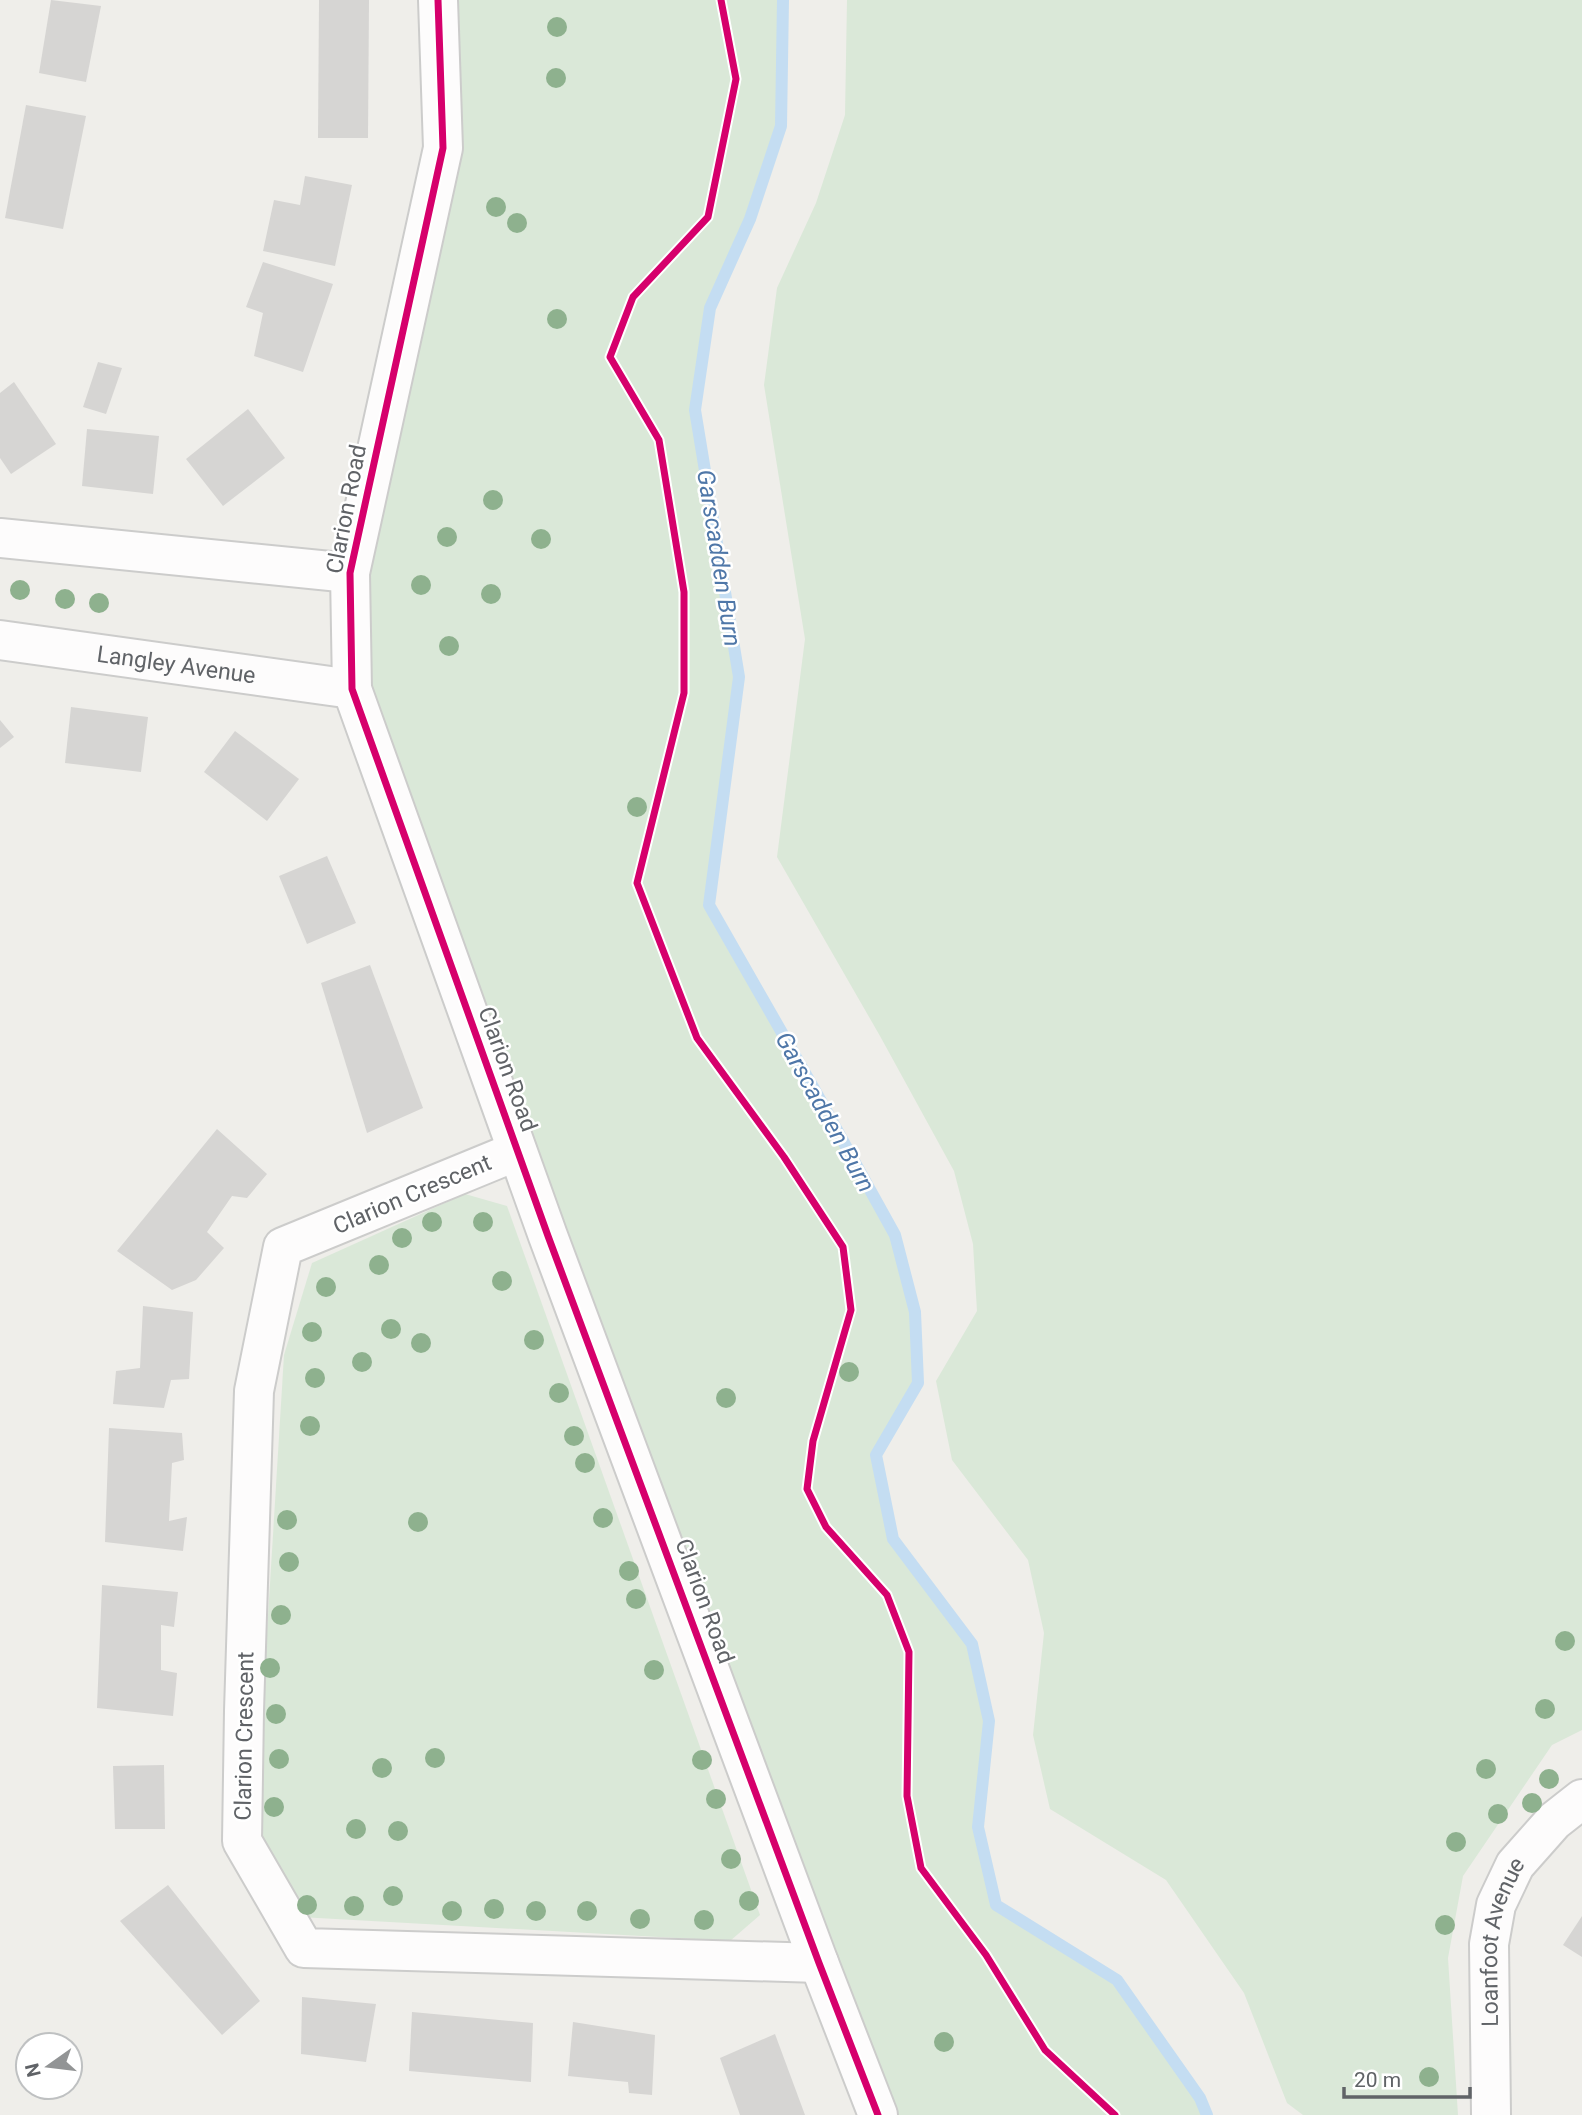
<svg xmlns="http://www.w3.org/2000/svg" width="1582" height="2115" font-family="Roboto,sans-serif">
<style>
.green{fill:#dae8d8}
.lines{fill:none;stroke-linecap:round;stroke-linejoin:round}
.stream{stroke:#c4ddf2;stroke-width:12}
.building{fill:#d6d5d3}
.street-casing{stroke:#cccccb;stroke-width:42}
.street{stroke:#fdfcfc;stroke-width:38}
.cycleway-casing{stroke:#fff;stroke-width:11}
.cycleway{stroke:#d6006c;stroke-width:7}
.tree{fill:#8eb18e}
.labels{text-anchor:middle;stroke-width:5;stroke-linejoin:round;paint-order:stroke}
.street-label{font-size:23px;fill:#606367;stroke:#fff}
.water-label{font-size:24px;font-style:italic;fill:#4f77a8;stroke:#fff}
</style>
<rect width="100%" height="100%" fill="#efeeea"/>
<g class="green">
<path d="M 438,0 L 783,0 L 781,126 L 750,219 L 710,308 L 695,410 L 739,677 L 709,905 L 895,1235 L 915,1312 L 918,1383 L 876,1455 L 893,1539 L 972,1644 L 989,1721 L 978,1827 L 996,1905 L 1117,1980 L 1200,2098 L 1207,2115 L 878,2115 L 352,689 L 350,573 L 443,148 Z"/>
<path d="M 847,0 L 1582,0 L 1582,1730 L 1552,1745 L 1463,1876 L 1448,1958 L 1458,2115 L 1303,2115 L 1287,2103 L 1244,1993 L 1166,1880 L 1050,1809 L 1033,1735 L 1044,1633 L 1028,1560 L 952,1460 L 936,1381 L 977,1311 L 973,1244 L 954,1171 L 880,1036 L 777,857 L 805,639 L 764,385 L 777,288 L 816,203 L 845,115 Z"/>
<path d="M 465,1194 L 507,1206 L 760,1915 L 730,1941 L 300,1917 L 254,1845 L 284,1355 L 312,1263 Z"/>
</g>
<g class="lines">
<path class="stream" d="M 783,0 L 781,126 L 750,219 L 710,308 L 695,410 L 739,677 L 709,905 L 817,1094 L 895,1235 L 915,1312 L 918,1383 L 876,1455 L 893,1539 L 972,1644 L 989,1721 L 978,1827 L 996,1905 L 1117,1980 L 1200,2098 L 1207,2115"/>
</g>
<g class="building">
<path d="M 51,0 L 101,6 L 86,82 L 39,73 Z"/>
<path d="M 319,0 L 369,0 L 368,138 L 318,138 Z"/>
<path d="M 26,105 L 86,116 L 63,229 L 5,218 Z"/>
<path d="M 305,176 L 352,185 L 335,266 L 263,251 L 274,200 L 300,205 Z"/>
<path d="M 263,262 L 333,284 L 303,372 L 254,356 L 263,313 L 246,307 Z"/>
<path d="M 98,362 L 122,368 L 106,414 L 83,407 Z"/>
<path d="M 14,382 L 56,444 L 11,474 L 0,458 L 0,393 Z"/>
<path d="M 248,409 L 285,458 L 223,506 L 186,459 Z"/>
<path d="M 87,429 L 159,436 L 153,494 L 82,486 Z"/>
<path d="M 71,707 L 148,717 L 141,772 L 65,763 Z"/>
<path d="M 0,720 L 14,737 L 0,748 Z"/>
<path d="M 235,731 L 299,779 L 267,821 L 204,772 Z"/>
<path d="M 327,856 L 356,923 L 307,944 L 279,876 Z"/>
<path d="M 370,965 L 423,1108 L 367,1133 L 321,983 Z"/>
<path d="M 217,1129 L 267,1174 L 247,1198 L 232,1196 L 207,1232 L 224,1248 L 196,1280 L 172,1290 L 117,1251 Z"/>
<path d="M 143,1306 L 193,1312 L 189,1379 L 171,1380 L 164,1408 L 113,1404 L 116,1371 L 140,1368 Z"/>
<path d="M 109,1428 L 182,1433 L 184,1460 L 172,1463 L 169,1521 L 187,1517 L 183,1551 L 105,1542 Z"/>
<path d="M 102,1585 L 178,1592 L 174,1627 L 161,1625 L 161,1670 L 177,1673 L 173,1716 L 97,1708 Z"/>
<path d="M 164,1765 L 165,1829 L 115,1829 L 113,1766 Z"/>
<path d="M 168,1885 L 260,2001 L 222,2035 L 120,1921 Z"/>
<path d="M 1582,1916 L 1582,1957 L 1563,1945 Z"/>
<path d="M 302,1997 L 376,2004 L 366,2062 L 301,2054 Z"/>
<path d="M 412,2012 L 533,2023 L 531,2082 L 409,2071 Z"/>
<path d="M 573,2022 L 655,2035 L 652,2095 L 629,2093 L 628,2082 L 568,2076 Z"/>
<path d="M 775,2034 L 805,2115 L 740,2115 L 720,2058 Z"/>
</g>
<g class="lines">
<defs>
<g id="street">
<path d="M 438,0 L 443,148 L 350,573 L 352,689 L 548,1236 L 819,1963 L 878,2115"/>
<path d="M 0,538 L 350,573"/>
<path id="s1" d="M 0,640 L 352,689"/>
<path d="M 517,1151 L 283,1247 L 254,1391 L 244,1711 L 242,1841 L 304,1948 L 819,1963"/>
<path id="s2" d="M 1491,2115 L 1489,1944 L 1496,1905 L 1515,1865 L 1554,1821 L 1582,1799"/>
</g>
</defs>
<use href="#street" class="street-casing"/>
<use href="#street" class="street"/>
<defs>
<g id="cycleway">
<path d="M 438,0 L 443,148 L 350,573 L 352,689 L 548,1236 L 819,1963 L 878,2115"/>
<path d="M 721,0 L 736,79 L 708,217 L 633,297 L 610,357 L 659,440 L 684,592 L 684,693 L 637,883 L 697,1038 L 784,1157 L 843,1247 L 851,1310 L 813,1441 L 807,1489 L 826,1527 L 887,1595 L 909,1652 L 907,1796 L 921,1868 L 986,1955 L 1045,2050 L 1115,2115"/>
</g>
</defs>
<use href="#cycleway" class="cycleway-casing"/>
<use href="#cycleway" class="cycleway"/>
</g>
<g class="tree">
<circle cx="557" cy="27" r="10"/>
<circle cx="556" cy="78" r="10"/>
<circle cx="496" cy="207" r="10"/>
<circle cx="517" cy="223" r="10"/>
<circle cx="557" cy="319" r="10"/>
<circle cx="493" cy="500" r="10"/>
<circle cx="447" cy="537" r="10"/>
<circle cx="541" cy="539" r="10"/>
<circle cx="421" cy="585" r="10"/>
<circle cx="20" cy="590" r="10"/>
<circle cx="491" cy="594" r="10"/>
<circle cx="65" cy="599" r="10"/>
<circle cx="99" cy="603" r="10"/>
<circle cx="449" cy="646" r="10"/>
<circle cx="637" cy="807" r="10"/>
<circle cx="432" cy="1222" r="10"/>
<circle cx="483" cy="1222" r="10"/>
<circle cx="402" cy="1238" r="10"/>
<circle cx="379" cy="1265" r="10"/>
<circle cx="502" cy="1281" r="10"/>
<circle cx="326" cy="1287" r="10"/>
<circle cx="391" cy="1329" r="10"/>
<circle cx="312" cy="1332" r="10"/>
<circle cx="534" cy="1340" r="10"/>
<circle cx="421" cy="1343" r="10"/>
<circle cx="362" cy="1362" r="10"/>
<circle cx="849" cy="1372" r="10"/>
<circle cx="315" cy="1378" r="10"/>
<circle cx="559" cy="1393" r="10"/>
<circle cx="726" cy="1398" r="10"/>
<circle cx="310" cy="1426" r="10"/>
<circle cx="574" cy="1436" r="10"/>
<circle cx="585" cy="1463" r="10"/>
<circle cx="603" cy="1518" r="10"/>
<circle cx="287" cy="1520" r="10"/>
<circle cx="418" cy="1522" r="10"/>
<circle cx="289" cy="1562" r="10"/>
<circle cx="629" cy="1571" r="10"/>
<circle cx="636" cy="1599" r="10"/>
<circle cx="281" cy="1615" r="10"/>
<circle cx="1565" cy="1641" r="10"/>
<circle cx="270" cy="1668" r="10"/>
<circle cx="654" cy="1670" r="10"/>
<circle cx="1545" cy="1709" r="10"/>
<circle cx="276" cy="1714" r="10"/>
<circle cx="435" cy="1758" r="10"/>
<circle cx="279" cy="1759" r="10"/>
<circle cx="702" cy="1760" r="10"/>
<circle cx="382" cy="1768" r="10"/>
<circle cx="1486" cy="1769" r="10"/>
<circle cx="1549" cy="1779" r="10"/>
<circle cx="716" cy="1799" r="10"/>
<circle cx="1532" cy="1803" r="10"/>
<circle cx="274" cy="1807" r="10"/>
<circle cx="1498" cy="1814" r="10"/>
<circle cx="356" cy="1829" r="10"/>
<circle cx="398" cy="1831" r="10"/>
<circle cx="1456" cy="1842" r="10"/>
<circle cx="731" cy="1859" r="10"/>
<circle cx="393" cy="1896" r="10"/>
<circle cx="749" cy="1901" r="10"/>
<circle cx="307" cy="1905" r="10"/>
<circle cx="354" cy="1906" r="10"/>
<circle cx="494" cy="1909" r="10"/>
<circle cx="452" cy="1911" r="10"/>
<circle cx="536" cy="1911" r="10"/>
<circle cx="587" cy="1911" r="10"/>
<circle cx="640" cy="1919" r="10"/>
<circle cx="704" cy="1920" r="10"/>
<circle cx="1445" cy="1925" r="10"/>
<circle cx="944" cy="2042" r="10"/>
<circle cx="1429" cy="2077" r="10"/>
</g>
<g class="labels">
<g class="street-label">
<text transform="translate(346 509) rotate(-79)" y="8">Clarion Road</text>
<text dy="8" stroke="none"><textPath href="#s1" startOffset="178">Langley Avenue</textPath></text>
<text transform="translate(508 1069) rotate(70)" y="8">Clarion Road</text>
<text transform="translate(412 1194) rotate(-23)" y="8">Clarion Crescent</text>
<text transform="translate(705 1601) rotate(70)" y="8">Clarion Road</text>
<text transform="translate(244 1736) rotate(-89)" y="8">Clarion Crescent</text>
<text dy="8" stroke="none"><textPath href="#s2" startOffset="175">Loanfoot Avenue</textPath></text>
</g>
<g class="water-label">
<text transform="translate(719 558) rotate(81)" y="8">Garscadden Burn</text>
<text transform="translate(825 1112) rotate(61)" y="8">Garscadden Burn</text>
</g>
</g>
<g transform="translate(49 2066) rotate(256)"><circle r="33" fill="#ffffff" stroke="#bfc1c2" stroke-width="2"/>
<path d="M0-5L12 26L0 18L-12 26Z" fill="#929495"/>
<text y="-10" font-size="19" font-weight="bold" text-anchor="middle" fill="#606367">N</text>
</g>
<path d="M1344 2087v10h126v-10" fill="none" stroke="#606367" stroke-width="3.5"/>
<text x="1354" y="2087" font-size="21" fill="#606367" stroke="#ffffff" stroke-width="5" paint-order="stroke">20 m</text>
</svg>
